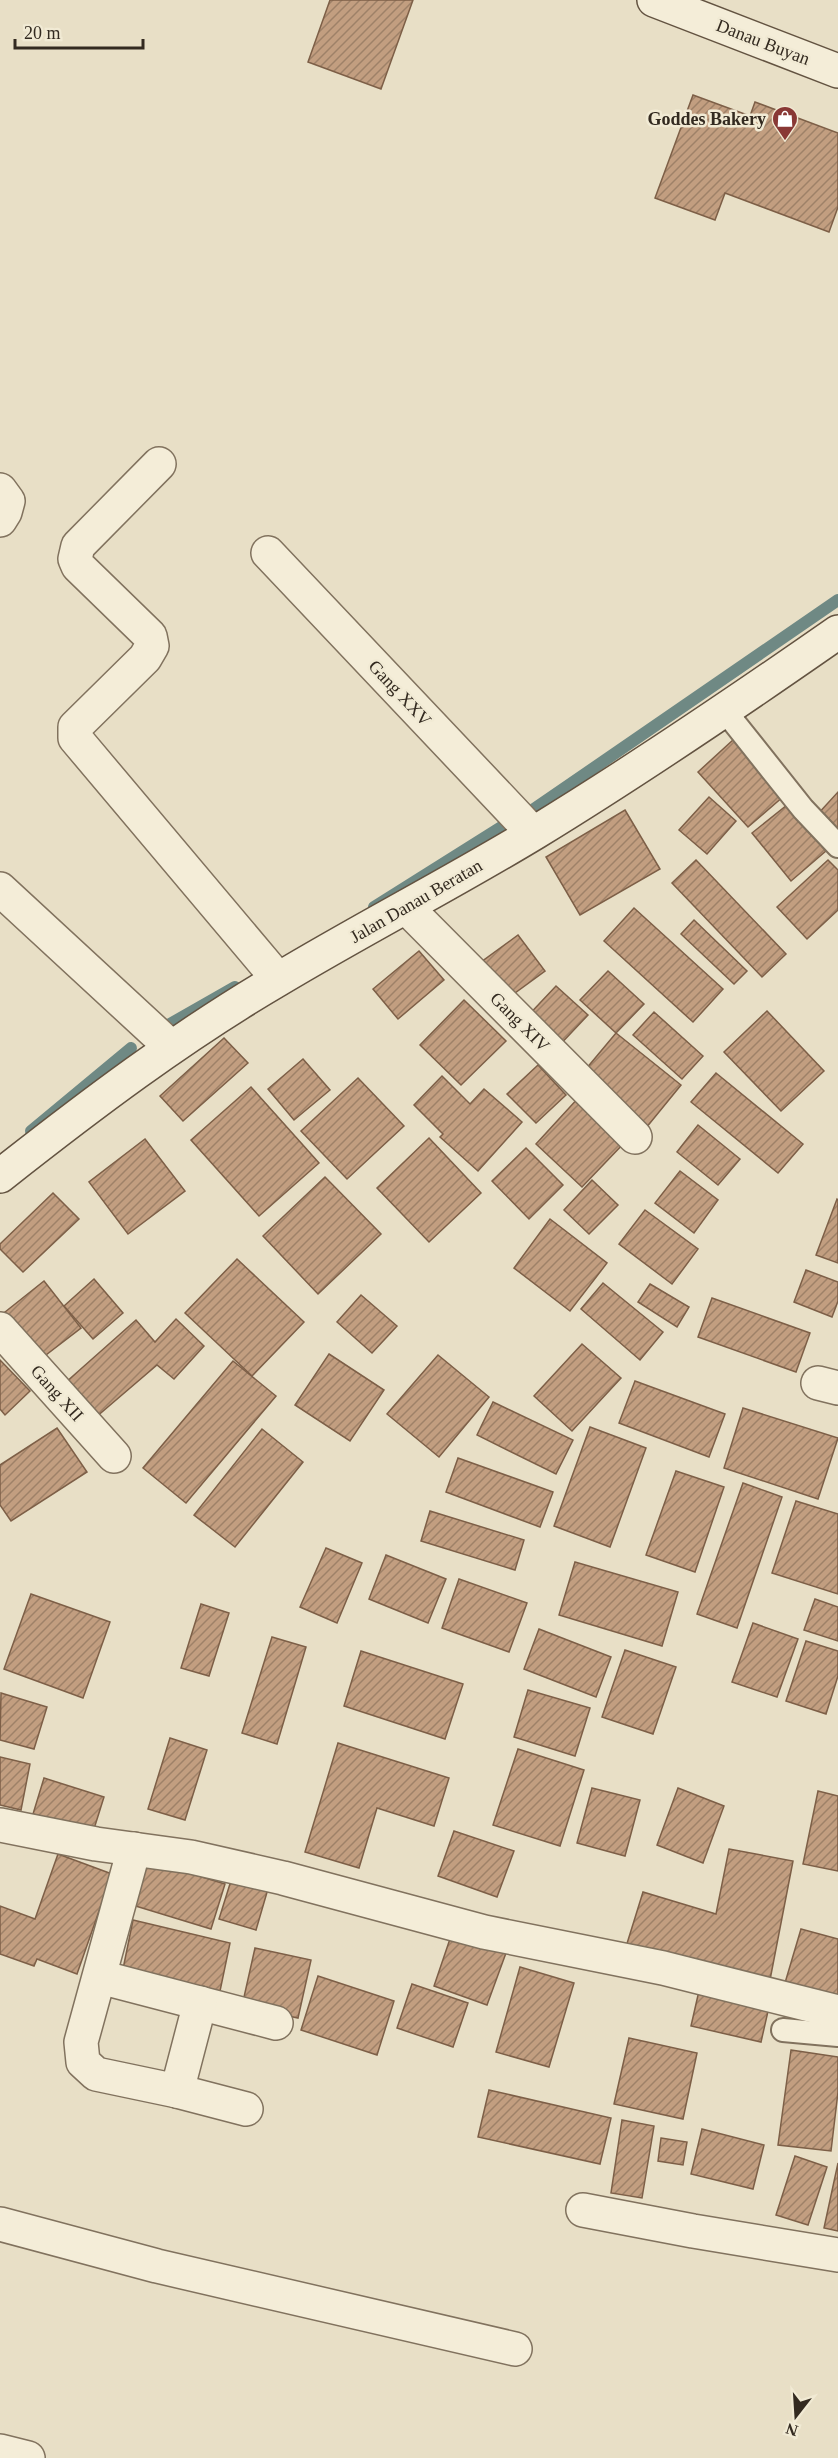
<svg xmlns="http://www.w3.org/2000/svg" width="838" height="2458" font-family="Georgia,serif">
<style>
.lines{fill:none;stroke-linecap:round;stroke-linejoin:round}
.stream{stroke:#6f8984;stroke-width:12}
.building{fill:url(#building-hatch);stroke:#7d5f47;stroke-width:1.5}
.lane-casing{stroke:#81725e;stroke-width:26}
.street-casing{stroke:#81725e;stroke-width:36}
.secondary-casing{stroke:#635341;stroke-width:36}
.lane{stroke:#f4edd8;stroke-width:22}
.street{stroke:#f4edd8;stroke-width:33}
.secondary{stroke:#f4edd8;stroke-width:33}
.labels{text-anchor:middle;stroke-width:5;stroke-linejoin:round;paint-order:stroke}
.street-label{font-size:18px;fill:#332a20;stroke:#f1ead4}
.poi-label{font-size:18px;font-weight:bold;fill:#332a20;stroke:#f1ead4;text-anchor:end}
</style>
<defs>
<pattern id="building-hatch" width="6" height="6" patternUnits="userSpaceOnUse" patternTransform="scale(1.5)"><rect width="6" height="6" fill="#c29e80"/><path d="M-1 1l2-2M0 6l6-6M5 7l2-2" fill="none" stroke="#9e8168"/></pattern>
</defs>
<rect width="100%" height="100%" fill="#e8dfc6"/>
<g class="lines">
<g class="stream">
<path d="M 534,809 L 838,600"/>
<path d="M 374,907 L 506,824"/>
<path d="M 156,1032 L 235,987"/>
<path d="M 31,1131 L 131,1048"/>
</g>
</g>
<g class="building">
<path d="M 330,0 L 413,0 L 381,89 L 308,62 Z"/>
<path d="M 693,95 L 750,116 L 755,102 L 838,133 L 838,207 L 829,232 L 725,193 L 715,220 L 655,198 Z"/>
<path d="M 734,739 L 784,796 L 748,827 L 698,772 Z"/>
<path d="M 838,792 L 838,833 L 817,815 Z"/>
<path d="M 709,797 L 736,821 L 707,854 L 679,830 Z"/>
<path d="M 787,805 L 826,851 L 791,881 L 752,833 Z"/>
<path d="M 625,810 L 660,869 L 580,915 L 546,857 Z"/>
<path d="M 696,860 L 786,954 L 762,977 L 672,883 Z"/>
<path d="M 828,860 L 838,870 L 838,910 L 807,939 L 777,907 Z"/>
<path d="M 634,908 L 723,989 L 693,1022 L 604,941 Z"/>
<path d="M 694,920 L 747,971 L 734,984 L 681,934 Z"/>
<path d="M 518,935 L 545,971 L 504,1001 L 477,965 Z"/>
<path d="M 419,951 L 444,980 L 398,1019 L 373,989 Z"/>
<path d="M 608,971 L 644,1004 L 616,1033 L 580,1000 Z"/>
<path d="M 556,986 L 588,1015 L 555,1050 L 523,1021 Z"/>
<path d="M 464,1000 L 506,1041 L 461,1085 L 420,1045 Z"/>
<path d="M 767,1011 L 824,1071 L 781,1111 L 724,1052 Z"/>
<path d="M 654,1012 L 703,1056 L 682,1079 L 633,1035 Z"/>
<path d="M 616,1033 L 681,1085 L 646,1128 L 581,1075 Z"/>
<path d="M 224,1038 L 248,1063 L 183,1121 L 160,1096 Z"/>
<path d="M 303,1059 L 330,1090 L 294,1120 L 268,1089 Z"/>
<path d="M 538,1065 L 566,1095 L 536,1123 L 507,1094 Z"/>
<path d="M 716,1073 L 803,1144 L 778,1173 L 691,1102 Z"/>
<path d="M 442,1076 L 470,1104 L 484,1089 L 522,1122 L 478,1171 L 440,1137 L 443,1134 L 414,1105 Z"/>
<path d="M 358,1078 L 404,1126 L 347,1179 L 301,1131 Z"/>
<path d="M 251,1087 L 319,1163 L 259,1216 L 191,1140 Z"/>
<path d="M 580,1096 L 626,1141 L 582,1187 L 536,1144 Z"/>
<path d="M 698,1125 L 740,1159 L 718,1185 L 677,1152 Z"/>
<path d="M 429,1138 L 481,1193 L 429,1242 L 377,1188 Z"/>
<path d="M 145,1139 L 185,1191 L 128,1234 L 89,1182 Z"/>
<path d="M 526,1148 L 563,1185 L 529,1219 L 492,1181 Z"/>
<path d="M 680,1171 L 718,1200 L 694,1233 L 655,1203 Z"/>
<path d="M 325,1177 L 381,1234 L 318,1294 L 263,1236 Z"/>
<path d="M 592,1180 L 618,1205 L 589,1234 L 564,1210 Z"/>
<path d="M 53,1193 L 79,1219 L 23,1272 L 0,1249 L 0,1244 Z"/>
<path d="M 837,1199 L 838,1200 L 838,1263 L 816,1255 Z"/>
<path d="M 645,1210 L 698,1249 L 672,1284 L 619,1244 Z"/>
<path d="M 550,1219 L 607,1263 L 570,1311 L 514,1268 Z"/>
<path d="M 237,1259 L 304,1322 L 252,1376 L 185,1313 Z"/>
<path d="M 806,1270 L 838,1282 L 838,1301 L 832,1317 L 794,1302 Z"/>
<path d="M 94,1279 L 123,1313 L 93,1339 L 64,1306 Z"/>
<path d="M 44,1281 L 81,1328 L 42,1358 L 5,1312 Z"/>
<path d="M 603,1283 L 663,1332 L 640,1360 L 581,1309 Z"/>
<path d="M 650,1284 L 689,1307 L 677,1327 L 638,1302 Z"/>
<path d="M 361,1295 L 397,1326 L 372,1353 L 337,1322 Z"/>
<path d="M 712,1298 L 810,1333 L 796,1372 L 698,1337 Z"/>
<path d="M 176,1319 L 204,1346 L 174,1379 L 157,1365 L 95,1418 L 65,1383 L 136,1320 L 155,1342 Z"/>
<path d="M 582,1344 L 621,1378 L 572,1431 L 534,1396 Z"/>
<path d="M 329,1354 L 384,1390 L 350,1441 L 295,1405 Z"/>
<path d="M 438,1355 L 489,1397 L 439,1457 L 387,1414 Z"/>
<path d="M 0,1360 L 30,1391 L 5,1415 L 0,1409 Z"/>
<path d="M 233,1361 L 276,1396 L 186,1503 L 143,1468 Z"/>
<path d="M 635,1381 L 725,1414 L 709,1457 L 619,1423 Z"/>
<path d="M 493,1402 L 573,1440 L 556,1474 L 477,1435 Z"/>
<path d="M 743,1408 L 838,1438 L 818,1499 L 724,1468 Z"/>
<path d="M 590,1427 L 646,1448 L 610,1547 L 554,1526 Z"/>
<path d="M 57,1428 L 87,1472 L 11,1521 L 0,1505 L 0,1465 Z"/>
<path d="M 262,1429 L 303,1462 L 235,1547 L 194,1515 Z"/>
<path d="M 458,1458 L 553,1492 L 540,1527 L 446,1492 Z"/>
<path d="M 676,1471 L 724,1487 L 695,1572 L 646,1555 Z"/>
<path d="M 743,1483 L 782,1497 L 737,1628 L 697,1614 Z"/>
<path d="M 796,1501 L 838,1514 L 838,1594 L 772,1573 Z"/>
<path d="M 430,1511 L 524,1540 L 515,1570 L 421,1541 Z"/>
<path d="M 326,1548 L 362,1563 L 337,1623 L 300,1607 Z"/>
<path d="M 386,1555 L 446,1579 L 428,1623 L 369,1599 Z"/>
<path d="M 575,1562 L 678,1592 L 662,1646 L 559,1615 Z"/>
<path d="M 459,1579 L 527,1603 L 509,1652 L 442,1628 Z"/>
<path d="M 31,1594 L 110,1622 L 83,1698 L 4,1669 Z"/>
<path d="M 815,1599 L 838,1607 L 838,1641 L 804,1630 Z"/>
<path d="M 201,1604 L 229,1613 L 209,1676 L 181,1668 Z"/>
<path d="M 753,1623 L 798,1639 L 777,1697 L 732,1682 Z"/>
<path d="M 539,1629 L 611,1657 L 596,1697 L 524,1669 Z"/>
<path d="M 272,1637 L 306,1647 L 277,1744 L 242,1733 Z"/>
<path d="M 806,1641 L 838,1651 L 838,1676 L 826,1714 L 786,1701 Z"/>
<path d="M 625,1650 L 676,1667 L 653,1734 L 602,1717 Z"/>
<path d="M 361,1651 L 463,1684 L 445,1739 L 344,1706 Z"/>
<path d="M 528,1690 L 590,1708 L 575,1756 L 514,1737 Z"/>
<path d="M 1,1693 L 47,1707 L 34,1749 L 0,1740 Z"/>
<path d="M 170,1738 L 207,1750 L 185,1820 L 148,1809 Z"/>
<path d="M 338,1743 L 449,1778 L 434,1826 L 377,1808 L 359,1868 L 305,1852 Z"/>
<path d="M 518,1749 L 584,1770 L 560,1846 L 493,1825 Z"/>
<path d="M 0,1757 L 30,1764 L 21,1810 L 0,1805 Z"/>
<path d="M 44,1778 L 104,1797 L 93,1832 L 33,1814 Z"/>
<path d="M 592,1788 L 640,1800 L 625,1856 L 577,1843 Z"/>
<path d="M 678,1788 L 724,1806 L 703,1863 L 657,1845 Z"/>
<path d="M 818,1791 L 838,1796 L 838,1871 L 803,1864 Z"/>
<path d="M 454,1831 L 514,1851 L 497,1897 L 438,1876 Z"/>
<path d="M 729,1849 L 793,1861 L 769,1985 L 625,1950 L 643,1892 L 716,1914 Z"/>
<path d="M 58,1854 L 112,1874 L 77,1974 L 37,1959 L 34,1966 L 0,1954 L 0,1906 L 35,1919 Z"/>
<path d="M 143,1859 L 225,1884 L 211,1929 L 129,1904 Z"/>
<path d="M 234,1871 L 270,1882 L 256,1930 L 219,1919 Z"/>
<path d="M 133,1920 L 230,1943 L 220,1991 L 123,1969 Z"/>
<path d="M 801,1929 L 838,1939 L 838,2010 L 782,1993 Z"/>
<path d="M 452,1933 L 506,1953 L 487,2005 L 434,1986 Z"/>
<path d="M 255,1948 L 311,1960 L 298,2018 L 242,2006 Z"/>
<path d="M 520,1967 L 574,1983 L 549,2067 L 496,2052 Z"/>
<path d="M 318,1976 L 394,2001 L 377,2055 L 301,2030 Z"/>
<path d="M 701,1982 L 771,1998 L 761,2042 L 691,2026 Z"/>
<path d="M 412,1984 L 468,2003 L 453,2047 L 397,2028 Z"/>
<path d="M 629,2038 L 697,2053 L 683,2119 L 614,2104 Z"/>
<path d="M 791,2050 L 838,2057 L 838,2092 L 831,2151 L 778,2145 Z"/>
<path d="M 489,2090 L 611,2118 L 600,2164 L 478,2137 Z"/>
<path d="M 622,2120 L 654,2126 L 642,2198 L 611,2193 Z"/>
<path d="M 702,2129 L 764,2145 L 753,2189 L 691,2174 Z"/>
<path d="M 661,2138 L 687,2142 L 683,2165 L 658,2161 Z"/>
<path d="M 795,2156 L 827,2167 L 808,2225 L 776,2215 Z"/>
<path d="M 838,2163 L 838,2231 L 824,2228 Z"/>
</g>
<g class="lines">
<defs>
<g id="lane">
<path d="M 725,711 L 803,809 L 838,846"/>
<path d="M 783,2030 L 838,2035"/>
</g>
<g id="street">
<path d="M 159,464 L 78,546 L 75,559 L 78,566 L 150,636 L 152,646 L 145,658 L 75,727 L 75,738 L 278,979"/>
<path d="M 0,490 L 8,501 L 5,512 L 0,520"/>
<path d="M 268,553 L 533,833"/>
<path d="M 0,889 L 171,1047"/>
<path d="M 406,907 L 635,1137"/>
<path d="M 0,1329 L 114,1456"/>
<path d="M 818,1383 L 838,1388"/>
<path d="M 0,1825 L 96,1844 L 191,1857 L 283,1878 L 484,1932 L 663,1968 L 838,2012"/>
<path d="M 134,1849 L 81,2042 L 83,2062 L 96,2074 L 177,2091 L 246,2109"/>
<path d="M 100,1977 L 276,2023"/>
<path d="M 177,2091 L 200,2003"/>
<path d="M 583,2210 L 693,2231 L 838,2255"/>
<path d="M 0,2224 L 157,2266 L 515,2349"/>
<path d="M 0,2451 L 28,2458"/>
</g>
<g id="secondary">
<path d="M 654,0 L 838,71"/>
<path d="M 0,1176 C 90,1105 180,1037 279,979 C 364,928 452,883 536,832 C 639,769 739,701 838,632"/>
</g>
</defs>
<use href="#lane" class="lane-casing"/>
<use href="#street" class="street-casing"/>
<use href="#secondary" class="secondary-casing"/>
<use href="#lane" class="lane"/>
<use href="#street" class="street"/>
<use href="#secondary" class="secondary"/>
</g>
<defs>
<symbol id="shop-pin" viewBox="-11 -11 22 30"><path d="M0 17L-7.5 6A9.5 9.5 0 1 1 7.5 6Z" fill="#893835" stroke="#f1ead4"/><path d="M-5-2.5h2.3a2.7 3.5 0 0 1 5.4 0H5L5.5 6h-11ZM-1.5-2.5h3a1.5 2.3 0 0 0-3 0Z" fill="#fff"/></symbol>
</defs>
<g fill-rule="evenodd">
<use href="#shop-pin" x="770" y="104" width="30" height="40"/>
</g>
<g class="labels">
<g class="street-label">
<text transform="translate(763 42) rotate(21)" y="6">Danau Buyan</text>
<text transform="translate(400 693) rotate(47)" y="6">Gang XXV</text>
<text transform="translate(416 901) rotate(-30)" y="6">Jalan Danau Beratan</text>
<text transform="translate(520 1022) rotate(45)" y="6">Gang XIV</text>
<text transform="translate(57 1393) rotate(48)" y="6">Gang XII</text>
</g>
<g class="poi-label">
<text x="766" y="125">Goddes Bakery</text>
</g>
</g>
<g transform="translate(796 2416) rotate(197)" stroke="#f1ead4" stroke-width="4.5" paint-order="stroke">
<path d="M0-4.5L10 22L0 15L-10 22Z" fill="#332a20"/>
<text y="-9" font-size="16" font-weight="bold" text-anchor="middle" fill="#332a20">N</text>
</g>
<path d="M15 39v9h128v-9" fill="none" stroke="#332a20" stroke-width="3"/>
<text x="24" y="39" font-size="18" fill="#332a20" stroke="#f1ead4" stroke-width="4.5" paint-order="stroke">20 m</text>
</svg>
